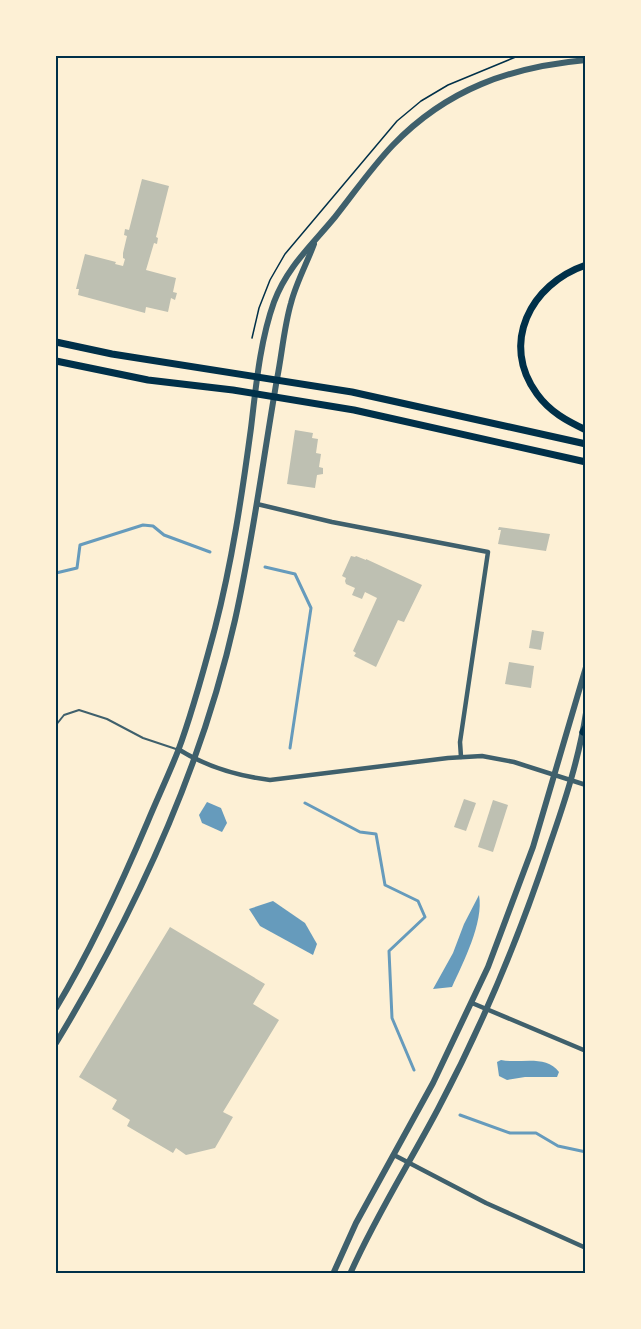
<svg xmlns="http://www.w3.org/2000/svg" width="641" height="1329" font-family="Poppins,sans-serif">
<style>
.water{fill:#669bbc}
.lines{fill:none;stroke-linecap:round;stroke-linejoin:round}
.stream{stroke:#669bbc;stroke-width:3}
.building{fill:#bec0b2}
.path{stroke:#003049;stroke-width:1.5}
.service{stroke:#3f606c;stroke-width:2}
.minor{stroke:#3f606c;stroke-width:4.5}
.tertiary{stroke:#3f606c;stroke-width:6}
.secondary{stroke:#003049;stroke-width:7}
.neatline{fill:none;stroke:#003049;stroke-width:2}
</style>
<rect width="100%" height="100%" fill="#fdf0d5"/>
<g class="water">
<path d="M 207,802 L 221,808 L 227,823 L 222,832 L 202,823 L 199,815 Z"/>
<path d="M 479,895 C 484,922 463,963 452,987 L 433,989 L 453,953 L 464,924 Z"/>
<path d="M 273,901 L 305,923 L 317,944 L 313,955 L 260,926 L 249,909 Z"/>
<path d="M 501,1060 C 520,1064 546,1054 559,1072 L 557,1077 L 525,1077 L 507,1080 L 499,1076 L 497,1062 Z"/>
</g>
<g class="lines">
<g class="stream">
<path d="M 265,567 L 295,574 L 311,608 L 290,748"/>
<path d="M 56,573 L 77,568 L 80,545 L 143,525 L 153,526 L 164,535 L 210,552"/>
<path d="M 305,803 L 360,832 L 376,834 L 385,885 L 418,901 L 425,917 L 389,951 L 392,1018 L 414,1070"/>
<path d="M 460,1115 L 510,1133 L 536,1133 L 558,1146 L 586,1152"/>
</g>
</g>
<g class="building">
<path d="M 142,179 L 169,186 L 156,237 L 158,238 L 157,244 L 154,243 L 146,270 L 176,278 L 173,292 L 177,293 L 175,300 L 171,298 L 168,312 L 146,307 L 145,313 L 78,295 L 79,289 L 76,289 L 85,254 L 116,262 L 115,264 L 123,266 L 125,259 L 123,258 L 123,253 L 127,236 L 124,235 L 125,229 L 129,230 Z"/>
<path d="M 295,430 L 313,433 L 312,438 L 318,439 L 316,453 L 321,454 L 319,467 L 323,468 L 323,474 L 317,475 L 315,488 L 287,484 Z"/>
<path d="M 499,527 L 550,534 L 546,551 L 498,544 L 501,530 L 498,530 Z"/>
<path d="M 351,556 L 355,557 L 356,556 L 366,560 L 366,559 L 422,585 L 404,622 L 398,620 L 376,667 L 354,656 L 356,653 L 353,651 L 377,598 L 365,592 L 362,599 L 352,595 L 355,588 L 346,584 L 345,581 L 346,578 L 342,576 Z"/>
<path d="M 532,630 L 544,632 L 541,650 L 529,648 Z"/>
<path d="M 509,662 L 534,666 L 531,688 L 505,684 Z"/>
<path d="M 464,799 L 476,803 L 466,831 L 454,827 Z"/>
<path d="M 493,800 L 508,805 L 493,852 L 478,847 Z"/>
<path d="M 170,927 L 265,984 L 253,1004 L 279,1020 L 223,1112 L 233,1117 L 215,1148 L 186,1155 L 176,1148 L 173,1153 L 127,1126 L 130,1120 L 112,1109 L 117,1100 L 79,1077 Z"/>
</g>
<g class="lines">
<path class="path" d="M 252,338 L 259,308 L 270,280 L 285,254 L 397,121 L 421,101 L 448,85 L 518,56"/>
<path class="service" d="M 56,725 L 64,715 L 79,710 L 107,719 L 143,738 L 176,749"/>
<g class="minor">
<path d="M 257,504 L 332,522 L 488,552 L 460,742 L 461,757"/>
<path d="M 178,749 C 205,766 238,776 270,780 L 448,758 L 482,756 L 514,762 L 586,785"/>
<path d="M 472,1003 L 586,1051"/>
<path d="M 394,1155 L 486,1203 L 586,1248"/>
</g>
<g class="tertiary">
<path d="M 56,1008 C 92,948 121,885 148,821 C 158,797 169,774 178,751 C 193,711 204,669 215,628 C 232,562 242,495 251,428 C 256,386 260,341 274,302 C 287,267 311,246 335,217 C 354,193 372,167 393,145 C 447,89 510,67 586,60"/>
<path d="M 56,1043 C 136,911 201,771 235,620 C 253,540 263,459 277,379 C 282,354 284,327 291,303 C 296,283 307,263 314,244"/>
<path d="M 333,1274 L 356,1223 L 433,1083 L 488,967 L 533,847 L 586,667"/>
<path d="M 350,1274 C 375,1217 409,1164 438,1109 C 483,1024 520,935 550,844 C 565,801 579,758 586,713"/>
</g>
<g class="secondary">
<path d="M 586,265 C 530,284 500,344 537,394 C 550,412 567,421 586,430"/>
<path d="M 56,342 L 112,354 L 352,392 L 586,444"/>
<path d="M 56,361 L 148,380 L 233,390 L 354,410 L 586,462"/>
<path d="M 583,732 L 586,727"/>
</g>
</g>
<rect width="641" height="1329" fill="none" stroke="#fdf0d5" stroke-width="114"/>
<rect x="57" y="57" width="527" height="1215" class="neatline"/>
</svg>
